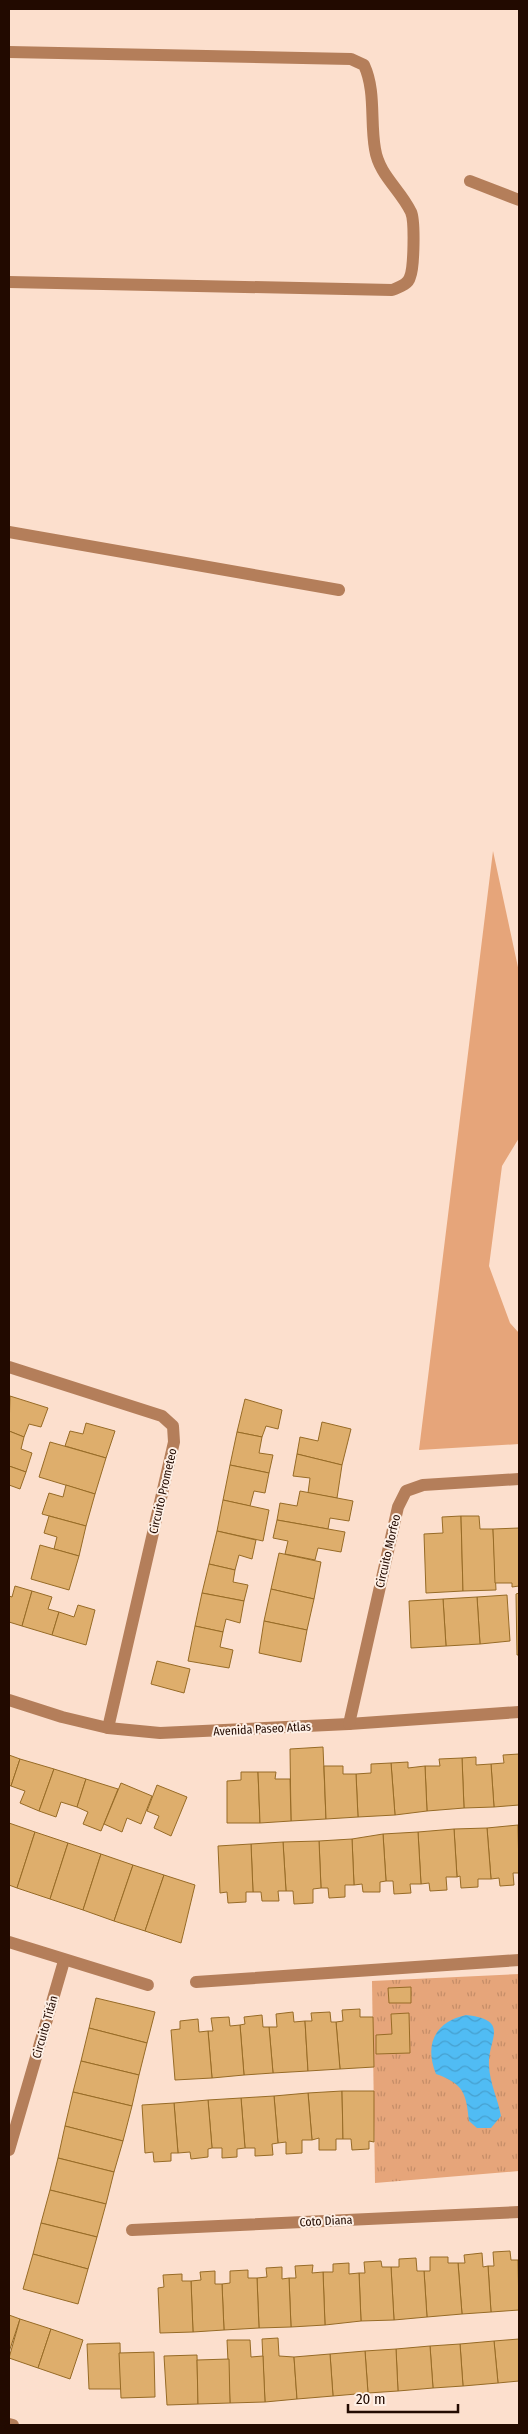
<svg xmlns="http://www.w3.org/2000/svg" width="528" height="2434" font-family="'Fira Sans Condensed',sans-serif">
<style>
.grass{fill:url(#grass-tufts)}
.garden{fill:#e6a57a}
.water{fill:url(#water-waves)}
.building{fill:#deae6c;stroke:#976b26}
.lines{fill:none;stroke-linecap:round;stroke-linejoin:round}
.service{stroke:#b47e5a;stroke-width:12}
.minor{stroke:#b47e5a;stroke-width:12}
.labels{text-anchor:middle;stroke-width:4;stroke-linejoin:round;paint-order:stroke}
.street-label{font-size:12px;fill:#220a00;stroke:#fef0e6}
</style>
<defs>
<pattern id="grass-tufts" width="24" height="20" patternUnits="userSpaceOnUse" patternTransform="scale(1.25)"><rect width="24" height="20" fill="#e6a57a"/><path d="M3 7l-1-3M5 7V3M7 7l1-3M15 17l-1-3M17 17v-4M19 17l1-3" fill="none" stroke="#c58d68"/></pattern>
<pattern id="water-waves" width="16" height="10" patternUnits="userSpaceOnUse" patternTransform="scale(1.25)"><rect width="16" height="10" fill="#50bcf4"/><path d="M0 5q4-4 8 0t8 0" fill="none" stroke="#46a0cf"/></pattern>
</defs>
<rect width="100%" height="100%" fill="#fcdfcd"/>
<path class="grass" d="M 519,1974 L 519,2171 L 375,2183 L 372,1981 Z"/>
<path class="garden" d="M 493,851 L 519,972 L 519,1138 L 502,1166 L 489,1266 L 510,1323 L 519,1333 L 519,1444 L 419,1450 Z"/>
<path class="water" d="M 466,2015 C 512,2020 487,2040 489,2066 C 490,2084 498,2099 501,2116 L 491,2128 L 477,2128 L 469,2121 C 466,2093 464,2084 436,2074 C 424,2044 435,2022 466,2015 Z"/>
<g class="building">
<path d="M 10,1396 L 48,1408 L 41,1427 L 29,1424 L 24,1437 L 9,1431 Z"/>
<path d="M 245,1399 L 282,1410 L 278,1429 L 266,1426 L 262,1437 L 237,1432 Z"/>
<path d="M 322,1422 L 351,1429 L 342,1465 L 297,1454 L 300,1437 L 318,1441 Z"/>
<path d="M 86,1423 L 115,1431 L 106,1458 L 65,1446 L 70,1431 L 83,1434 Z"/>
<path d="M 9,1431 L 24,1437 L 21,1449 L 32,1453 L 26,1472 L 9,1466 Z"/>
<path d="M 237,1432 L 262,1437 L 259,1453 L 273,1455 L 269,1473 L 230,1465 Z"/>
<path d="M 50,1442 L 106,1458 L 95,1494 L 39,1477 Z"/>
<path d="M 297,1454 L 342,1465 L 337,1498 L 308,1493 L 310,1478 L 293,1476 Z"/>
<path d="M 230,1465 L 269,1473 L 265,1493 L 254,1491 L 250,1506 L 223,1500 Z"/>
<path d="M 9,1466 L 26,1472 L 20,1489 L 9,1485 Z"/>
<path d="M 66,1485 L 95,1494 L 86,1526 L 42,1514 L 49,1493 L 63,1497 Z"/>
<path d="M 300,1491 L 353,1501 L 349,1521 L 330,1518 L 328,1529 L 277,1520 L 280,1503 L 297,1506 Z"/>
<path d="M 223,1500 L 269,1510 L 263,1541 L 217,1531 Z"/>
<path d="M 49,1516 L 86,1526 L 79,1556 L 54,1549 L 57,1537 L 44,1533 Z"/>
<path d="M 461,1516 L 463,1591 L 426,1593 L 424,1534 L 443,1533 L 442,1517 Z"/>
<path d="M 461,1516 L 479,1516 L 480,1529 L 493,1529 L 496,1590 L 463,1591 Z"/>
<path d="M 277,1520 L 345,1532 L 341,1552 L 318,1548 L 315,1560 L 285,1554 L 288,1541 L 273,1538 Z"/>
<path d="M 519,1528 L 519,1586 L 512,1587 L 512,1583 L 495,1583 L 493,1529 Z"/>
<path d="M 217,1531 L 256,1540 L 252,1559 L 239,1555 L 235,1570 L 209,1564 Z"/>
<path d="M 40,1545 L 79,1556 L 69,1590 L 31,1579 Z"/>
<path d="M 279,1553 L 321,1562 L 314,1599 L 271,1589 Z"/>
<path d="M 209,1564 L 235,1570 L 233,1582 L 248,1585 L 244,1601 L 202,1593 Z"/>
<path d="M 15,1586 L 32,1591 L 22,1626 L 9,1622 L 9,1596 L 12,1597 Z"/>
<path d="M 271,1589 L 314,1599 L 307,1630 L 264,1621 Z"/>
<path d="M 32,1591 L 52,1597 L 48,1609 L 59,1612 L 52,1635 L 22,1626 Z"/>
<path d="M 202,1593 L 244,1601 L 240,1623 L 226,1619 L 223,1632 L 195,1626 Z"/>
<path d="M 519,1593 L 519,1655 L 517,1655 L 516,1594 Z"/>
<path d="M 507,1595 L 510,1641 L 480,1644 L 477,1597 Z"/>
<path d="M 477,1597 L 480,1644 L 446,1646 L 443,1599 Z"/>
<path d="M 443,1599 L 446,1646 L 411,1648 L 409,1601 Z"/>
<path d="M 78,1605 L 95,1610 L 86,1645 L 52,1635 L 59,1612 L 74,1617 Z"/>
<path d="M 264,1621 L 307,1630 L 301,1662 L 259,1653 Z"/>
<path d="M 195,1626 L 223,1632 L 220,1647 L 233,1650 L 229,1668 L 188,1661 Z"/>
<path d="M 157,1661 L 190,1669 L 184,1693 L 151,1684 Z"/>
<path d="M 323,1747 L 326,1819 L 291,1821 L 290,1749 Z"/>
<path d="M 519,1754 L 519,1805 L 494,1807 L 491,1764 L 504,1763 L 503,1755 Z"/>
<path d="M 9,1755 L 20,1759 L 11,1786 L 9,1785 Z"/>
<path d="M 476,1757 L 476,1765 L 491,1764 L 494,1807 L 464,1808 L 462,1758 Z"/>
<path d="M 462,1758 L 464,1808 L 427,1811 L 425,1766 L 440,1766 L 439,1759 Z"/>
<path d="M 20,1759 L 54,1769 L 39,1811 L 20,1803 L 25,1791 L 11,1786 Z"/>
<path d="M 408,1762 L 408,1768 L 425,1766 L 427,1811 L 395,1815 L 391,1763 Z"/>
<path d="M 391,1763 L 395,1815 L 358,1817 L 356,1774 L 371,1773 L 371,1764 Z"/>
<path d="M 324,1766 L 343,1766 L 343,1774 L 356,1774 L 358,1817 L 326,1819 Z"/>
<path d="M 54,1769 L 86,1779 L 77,1807 L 61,1802 L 56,1817 L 39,1811 Z"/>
<path d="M 241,1772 L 258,1772 L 260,1823 L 227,1823 L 227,1781 L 241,1780 Z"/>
<path d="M 258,1772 L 276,1772 L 275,1779 L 290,1779 L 291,1821 L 260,1823 Z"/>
<path d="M 86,1779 L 118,1789 L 101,1831 L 83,1824 L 88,1812 L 77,1807 Z"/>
<path d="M 121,1783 L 152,1796 L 141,1824 L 127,1818 L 122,1832 L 104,1824 Z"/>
<path d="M 157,1785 L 187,1797 L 171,1836 L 154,1828 L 159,1816 L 147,1811 Z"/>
<path d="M 9,1823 L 35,1832 L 17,1888 L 9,1885 Z"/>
<path d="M 518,1825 L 519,1873 L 513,1873 L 514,1885 L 500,1886 L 499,1878 L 491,1879 L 487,1828 Z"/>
<path d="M 487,1828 L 491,1879 L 478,1879 L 478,1887 L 461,1888 L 460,1876 L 457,1877 L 454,1829 Z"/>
<path d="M 454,1829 L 457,1877 L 446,1877 L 447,1890 L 430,1891 L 429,1883 L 421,1884 L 418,1832 Z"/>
<path d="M 35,1832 L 68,1843 L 50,1899 L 17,1888 Z"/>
<path d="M 418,1832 L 421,1884 L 410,1884 L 411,1893 L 394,1894 L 393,1881 L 386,1881 L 383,1834 Z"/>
<path d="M 383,1834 L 386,1881 L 380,1882 L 380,1892 L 363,1892 L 362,1884 L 354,1885 L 352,1839 Z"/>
<path d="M 352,1839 L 354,1885 L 345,1885 L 345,1897 L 329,1898 L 328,1888 L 321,1888 L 319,1841 Z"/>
<path d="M 319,1841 L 321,1888 L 313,1889 L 313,1903 L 294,1904 L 293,1891 L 286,1891 L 283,1842 Z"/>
<path d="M 283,1842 L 286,1891 L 278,1891 L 279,1901 L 262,1901 L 261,1892 L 253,1892 L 251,1844 Z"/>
<path d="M 68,1843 L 101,1854 L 83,1910 L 50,1899 Z"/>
<path d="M 251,1844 L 253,1892 L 246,1892 L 246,1902 L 228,1903 L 227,1892 L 220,1893 L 218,1846 Z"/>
<path d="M 101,1854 L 133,1865 L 114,1921 L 83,1910 Z"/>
<path d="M 133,1865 L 164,1875 L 145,1931 L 114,1921 Z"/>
<path d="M 164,1875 L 195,1885 L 181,1943 L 145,1931 Z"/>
<path d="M 411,1987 L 411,2003 L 389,2003 L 388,1988 Z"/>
<path d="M 96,1998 L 155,2012 L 147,2043 L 89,2028 Z"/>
<path d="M 360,2009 L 360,2017 L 373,2017 L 374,2067 L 340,2069 L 336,2022 L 343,2021 L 342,2010 Z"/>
<path d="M 293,2012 L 294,2022 L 305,2021 L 308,2071 L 273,2073 L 269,2027 L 277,2027 L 276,2014 Z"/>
<path d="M 330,2012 L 331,2022 L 336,2022 L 340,2069 L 308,2071 L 305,2021 L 312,2021 L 311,2013 Z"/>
<path d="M 409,2013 L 410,2053 L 376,2054 L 376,2035 L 392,2034 L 391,2014 Z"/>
<path d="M 262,2015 L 263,2027 L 269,2027 L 273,2073 L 244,2075 L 240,2025 L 245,2024 L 244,2017 Z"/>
<path d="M 229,2017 L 230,2026 L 240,2025 L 244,2075 L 212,2078 L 208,2031 L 213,2031 L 211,2018 Z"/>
<path d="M 198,2019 L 199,2032 L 208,2031 L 212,2078 L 175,2080 L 171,2030 L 180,2029 L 180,2021 Z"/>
<path d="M 89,2028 L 147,2043 L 139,2075 L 81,2061 Z"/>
<path d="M 81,2061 L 139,2075 L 132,2106 L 73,2092 Z"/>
<path d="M 342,2091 L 343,2139 L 336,2139 L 336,2150 L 319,2150 L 319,2138 L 312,2140 L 308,2093 Z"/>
<path d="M 342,2091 L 374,2091 L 374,2142 L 369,2141 L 369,2149 L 352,2150 L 351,2139 L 343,2139 Z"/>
<path d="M 73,2092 L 132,2106 L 123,2141 L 65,2126 Z"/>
<path d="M 308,2093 L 312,2140 L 302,2140 L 302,2153 L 286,2154 L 286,2142 L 278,2143 L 274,2096 Z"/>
<path d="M 274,2096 L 278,2143 L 272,2144 L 273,2155 L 255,2156 L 255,2148 L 245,2148 L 241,2098 Z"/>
<path d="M 241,2098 L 245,2148 L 237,2149 L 237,2157 L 222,2158 L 222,2148 L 212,2148 L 208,2100 Z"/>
<path d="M 208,2100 L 212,2148 L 208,2149 L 208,2157 L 191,2159 L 190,2152 L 178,2153 L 174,2103 Z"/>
<path d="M 174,2103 L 178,2153 L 171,2153 L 171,2161 L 154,2162 L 153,2152 L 145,2153 L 142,2105 Z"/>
<path d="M 65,2126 L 123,2141 L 114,2172 L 58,2158 Z"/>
<path d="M 58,2158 L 114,2172 L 106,2204 L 50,2190 Z"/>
<path d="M 50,2190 L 106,2204 L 97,2237 L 41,2223 Z"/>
<path d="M 41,2223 L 97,2237 L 88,2269 L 33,2254 Z"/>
<path d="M 510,2251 L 511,2260 L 518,2260 L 519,2310 L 491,2312 L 488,2266 L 494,2266 L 493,2252 Z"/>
<path d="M 482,2253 L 483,2267 L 488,2266 L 491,2312 L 462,2314 L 458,2263 L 465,2263 L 464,2255 Z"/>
<path d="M 33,2254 L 88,2269 L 78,2304 L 23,2289 Z"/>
<path d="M 430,2257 L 448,2257 L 448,2263 L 458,2263 L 462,2314 L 427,2317 L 424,2271 L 430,2271 Z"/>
<path d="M 416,2258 L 417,2271 L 424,2271 L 427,2317 L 394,2320 L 391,2267 L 399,2267 L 399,2259 Z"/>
<path d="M 381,2261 L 382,2267 L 391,2267 L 394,2320 L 361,2321 L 359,2273 L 365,2273 L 364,2262 Z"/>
<path d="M 349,2263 L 349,2274 L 359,2273 L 361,2321 L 325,2325 L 323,2272 L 333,2272 L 333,2264 Z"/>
<path d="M 313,2265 L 312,2273 L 323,2272 L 325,2325 L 291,2327 L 289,2278 L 296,2278 L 295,2266 Z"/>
<path d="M 282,2267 L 282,2279 L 289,2278 L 291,2327 L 259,2328 L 257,2278 L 267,2277 L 266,2268 Z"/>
<path d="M 248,2270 L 248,2278 L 257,2278 L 259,2328 L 224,2330 L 222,2284 L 230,2283 L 230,2271 Z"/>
<path d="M 215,2271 L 215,2284 L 222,2284 L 224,2330 L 193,2332 L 191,2281 L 201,2280 L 200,2272 Z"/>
<path d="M 182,2274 L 182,2281 L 191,2281 L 193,2332 L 160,2333 L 158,2288 L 164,2287 L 163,2275 Z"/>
<path d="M 9,2315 L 20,2319 L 9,2352 Z"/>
<path d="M 20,2319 L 51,2329 L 38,2368 L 9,2358 Z"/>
<path d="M 51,2329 L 83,2340 L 70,2379 L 38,2368 Z"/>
<path d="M 278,2338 L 279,2356 L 294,2357 L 297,2399 L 265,2402 L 262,2339 Z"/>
<path d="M 519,2339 L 519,2381 L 498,2383 L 494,2341 Z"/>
<path d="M 227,2340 L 250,2340 L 251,2357 L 263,2356 L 265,2402 L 230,2403 Z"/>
<path d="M 494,2341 L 498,2383 L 463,2386 L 460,2344 Z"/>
<path d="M 120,2343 L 121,2389 L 89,2389 L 87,2344 Z"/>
<path d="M 460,2344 L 463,2386 L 433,2388 L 430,2346 Z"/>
<path d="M 430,2346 L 433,2388 L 398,2391 L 396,2349 Z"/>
<path d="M 396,2349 L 398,2391 L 368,2393 L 365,2351 Z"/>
<path d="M 365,2351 L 368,2393 L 333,2396 L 330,2354 Z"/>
<path d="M 154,2352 L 155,2397 L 121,2398 L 119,2353 Z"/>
<path d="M 330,2354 L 333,2396 L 297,2399 L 294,2357 Z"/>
<path d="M 197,2355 L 198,2404 L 167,2405 L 164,2356 Z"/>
<path d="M 229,2359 L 230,2403 L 198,2404 L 197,2360 Z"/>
</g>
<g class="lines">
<g class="service">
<path d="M 9,52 L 351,59 L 364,65 C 376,91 370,121 375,149 C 379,175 400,189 411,212 C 415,221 414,268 410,277 C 408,285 399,287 392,290 L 9,282"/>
<path d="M 9,532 L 339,590"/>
</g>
<g class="minor">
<path d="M 470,181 L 519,200"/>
<path d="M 9,1367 L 162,1416 L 173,1426 L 174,1442 L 108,1728"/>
<path d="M 9,1700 L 62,1717 L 108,1728 L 160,1733 L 349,1724 L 519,1712"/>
<path d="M 349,1724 L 398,1507 L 406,1491 L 423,1485 L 519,1479"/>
<path d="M 9,1942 L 148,1985"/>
<path d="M 196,1982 L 519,1960"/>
<path d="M 9,2150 L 64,1961"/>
<path d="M 132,2230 L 519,2212"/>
<path d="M 9,2424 L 13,2425"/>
</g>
</g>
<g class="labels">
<g class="street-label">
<text transform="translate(163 1491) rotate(-77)" y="4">Circuito Prometeo</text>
<text transform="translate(388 1551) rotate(-77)" y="4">Circuito Morfeo</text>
<text transform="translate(262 1729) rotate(-3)" y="4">Avenida Paseo Atlas</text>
<text transform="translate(45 2027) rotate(-74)" y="4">Circuito Titán</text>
<text transform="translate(326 2221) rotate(-3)" y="4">Coto Diana</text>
</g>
</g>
<rect width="528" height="2434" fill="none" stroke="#220a00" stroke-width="20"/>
<path d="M348 2404v8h110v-8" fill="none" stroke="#220a00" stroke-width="2.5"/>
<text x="356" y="2404" font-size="15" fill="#220a00" stroke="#fef0e6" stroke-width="4" paint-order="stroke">20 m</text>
</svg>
